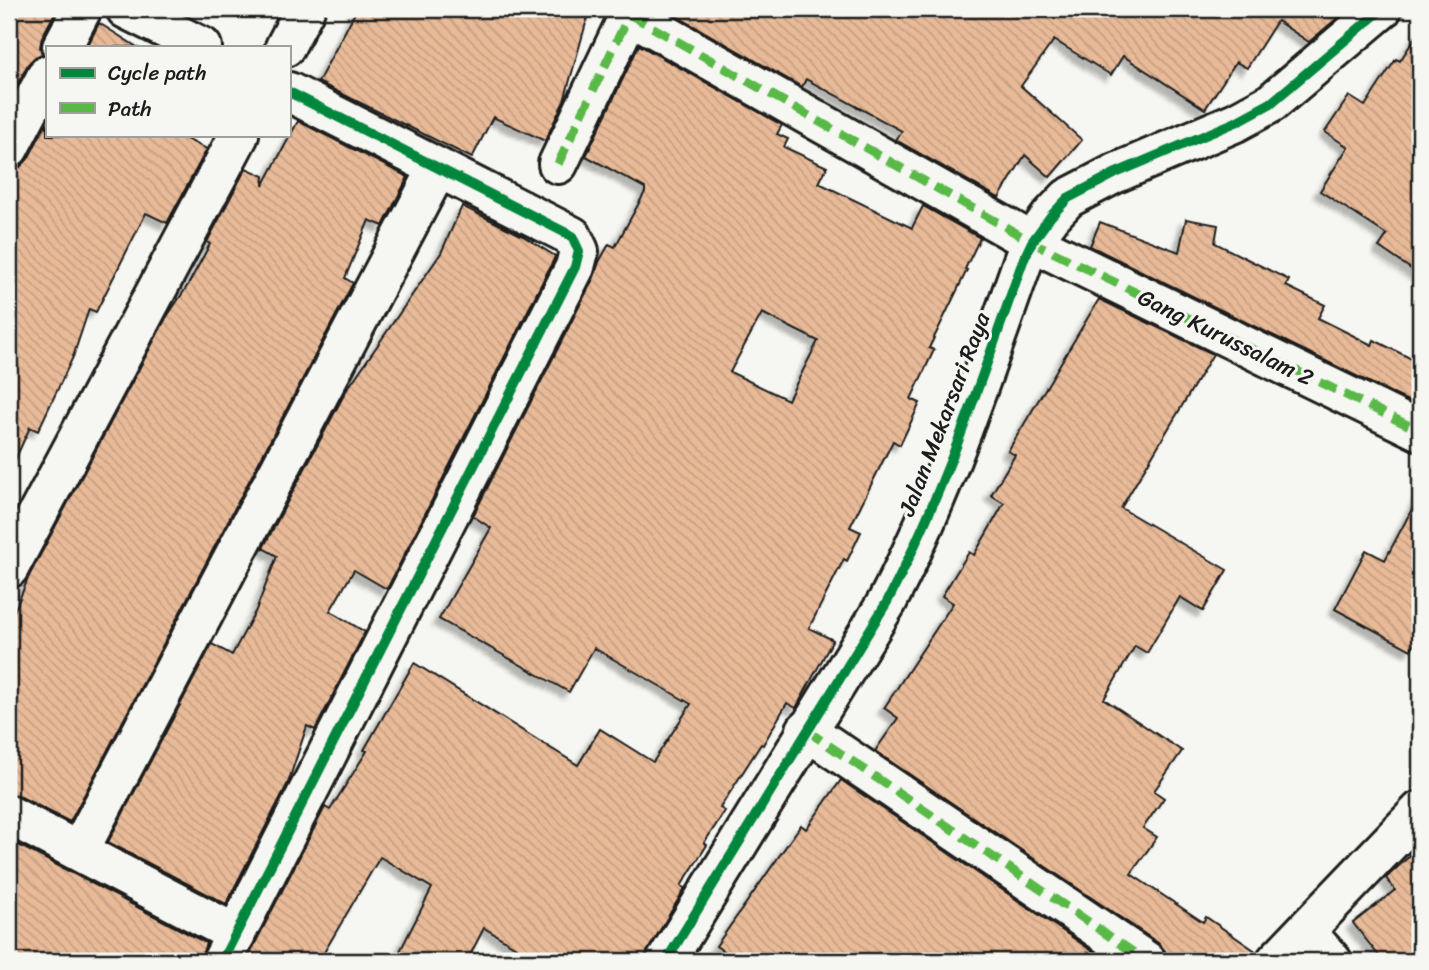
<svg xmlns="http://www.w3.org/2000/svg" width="1429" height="970" font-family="Sriracha,sans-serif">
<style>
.building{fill:url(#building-back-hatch);stroke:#1c1c1c;stroke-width:2;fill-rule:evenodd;filter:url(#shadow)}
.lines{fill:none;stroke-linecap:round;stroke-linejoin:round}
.minor-casing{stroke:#1c1c1c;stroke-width:44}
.minor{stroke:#f6f6f2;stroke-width:38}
.quiet{stroke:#58b947;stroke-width:9;stroke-dasharray:18 9;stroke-linecap:butt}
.cycleway-casing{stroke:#f6f6f2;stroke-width:15}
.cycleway{stroke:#00873e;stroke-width:10}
.labels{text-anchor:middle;stroke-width:6;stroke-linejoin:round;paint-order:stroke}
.street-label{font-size:23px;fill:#1c1c1c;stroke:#f6f6f2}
</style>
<defs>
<pattern id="building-back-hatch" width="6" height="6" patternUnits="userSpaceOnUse" patternTransform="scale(1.75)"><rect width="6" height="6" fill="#e8ba98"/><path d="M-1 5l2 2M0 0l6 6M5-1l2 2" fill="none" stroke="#c69f82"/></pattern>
<filter id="shadow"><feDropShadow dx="-6" dy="6" stdDeviation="2" flood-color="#0004"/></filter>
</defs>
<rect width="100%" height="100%" fill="#f6f6f2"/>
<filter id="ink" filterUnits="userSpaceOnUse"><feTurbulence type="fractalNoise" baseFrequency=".0143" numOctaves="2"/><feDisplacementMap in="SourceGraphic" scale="14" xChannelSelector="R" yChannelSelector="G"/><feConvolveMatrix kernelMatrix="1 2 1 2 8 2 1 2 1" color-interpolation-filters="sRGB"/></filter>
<g filter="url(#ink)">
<g class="building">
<path d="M 9,9 L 57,9 L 42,37 L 40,47 L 42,54 L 35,57 L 28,64 L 9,101 Z"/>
<path d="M 357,9 L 590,9 L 564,101 L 545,141 L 493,117 L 472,158 L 318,82 Z"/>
<path d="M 664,9 L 1345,9 L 1341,15 L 1309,42 L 1277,21 L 1247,68 L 1236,62 L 1205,109 L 1123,56 L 1111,75 L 1054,40 L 1021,86 L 1082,140 L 1050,177 L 1025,155 L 999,198 L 896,140 L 902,131 L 806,79 L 802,87 Z"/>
<path d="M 99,23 L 137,47 L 87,47 Z"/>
<path d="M 1420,30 L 1420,275 L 1379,247 L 1387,235 L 1320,191 L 1348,147 L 1325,132 L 1349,96 L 1365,106 L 1396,59 L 1400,61 Z"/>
<path d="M 639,45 L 782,125 L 777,134 L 788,139 L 784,147 L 827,167 L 819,183 L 912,228 L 923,206 L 980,238 L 965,269 L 967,270 L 929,348 L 934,350 L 911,399 L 920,403 L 900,445 L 893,441 L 850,527 L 861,532 L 847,561 L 844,559 L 809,628 L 833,640 L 796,708 L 787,703 L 763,745 L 761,744 L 720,808 L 725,811 L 704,843 L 707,845 L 681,886 L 685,888 L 642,961 L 540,961 L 484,928 L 467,961 L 395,961 L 432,888 L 380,857 L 319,961 L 246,961 L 325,807 L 330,810 L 367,751 L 364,750 L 414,663 L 578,765 L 600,729 L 653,762 L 691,704 L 594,648 L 569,692 L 439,619 L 491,528 L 473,516 L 594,277 L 599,262 L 609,244 L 615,247 L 645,192 L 645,188 L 586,156 ZM 762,313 L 818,341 L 788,400 L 730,372 Z"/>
<path d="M 298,121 L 408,177 L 383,226 L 369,220 L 345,278 L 353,283 L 70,822 L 19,796 L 9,793 L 9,624 L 29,576 L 166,318 L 188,285 L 210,244 L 207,242 L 246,168 L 264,176 L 263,186 Z"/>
<path d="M 47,122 L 47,135 L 178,135 L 207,149 L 167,223 L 146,213 L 96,312 L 89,309 L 73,357 L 38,431 L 30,427 L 9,473 L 9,170 L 20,167 L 28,159 Z"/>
<path d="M 462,206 L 523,236 L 555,256 L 554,259 L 387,589 L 354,570 L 330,611 L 365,632 L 315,730 L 307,726 L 288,783 L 226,904 L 108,842 L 212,644 L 232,655 L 256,610 L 277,556 L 263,548 L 346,391 L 441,253 Z"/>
<path d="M 1186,219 L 1218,225 L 1215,243 L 1289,280 L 1286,286 L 1325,305 L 1318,318 L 1372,345 L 1374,340 L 1420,363 L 1420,407 L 1090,246 L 1100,222 L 1179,252 Z"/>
<path d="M 1099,299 L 1213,354 L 1121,508 L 1227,570 L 1203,611 L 1180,597 L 1147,653 L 1135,646 L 1104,699 L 1182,751 L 1154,791 L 1164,798 L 1143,828 L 1157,837 L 1131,874 L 1203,922 L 1206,917 L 1257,952 L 1255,961 L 1168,961 L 1165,951 L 1158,943 L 875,751 L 898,718 L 884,708 L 953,603 L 942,596 L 969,552 L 974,555 L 1004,503 L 991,495 L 1015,455 L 1008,451 Z"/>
<path d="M 1420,494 L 1420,633 L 1411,650 L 1335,609 L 1366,550 L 1385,560 Z"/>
<path d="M 841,780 L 1107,961 L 738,961 L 716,946 L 801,825 L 806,829 Z"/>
<path d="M 9,840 L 206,943 L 200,961 L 9,961 Z"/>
<path d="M 1420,846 L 1420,961 L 1383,961 L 1353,923 L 1395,890 L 1386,878 Z"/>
</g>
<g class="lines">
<defs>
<g id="minor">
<path d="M 126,9 L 202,47"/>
<path d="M 629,14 L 1032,242 L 1420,431"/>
<path d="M 62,47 L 82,9"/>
<path d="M 285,47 L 305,9"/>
<path d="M 9,148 L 47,75"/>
<path d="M 558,164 L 632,9"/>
<path d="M 9,568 L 239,135"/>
<path d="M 806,730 L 1146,961"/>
<path d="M 9,815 L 236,934"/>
<path d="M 79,851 L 438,168"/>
<path d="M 1305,931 L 1332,961"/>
<path d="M 222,961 L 575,267 L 579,251 L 572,236 L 289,92"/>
<path d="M 666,961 L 887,602 C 944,493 982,376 1023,261 L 1032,242 L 1051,216 L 1068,198 L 1116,173 L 1236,122 L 1271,103 L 1382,9"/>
<path d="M 1276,961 L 1420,811"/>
</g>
</defs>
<use href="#minor" class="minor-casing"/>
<use href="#minor" class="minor"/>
<g class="quiet">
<path d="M 629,14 L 1032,242 L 1420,431"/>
<path d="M 558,164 L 632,9"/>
<path d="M 806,730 L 1146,961"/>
</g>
<defs>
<g id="cycleway">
<path d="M 222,961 L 575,267 L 579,251 L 572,236 L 289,92"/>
<path d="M 666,961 L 887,602 C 944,493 982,376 1023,261 L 1032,242 L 1051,216 L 1068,198 L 1116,173 L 1236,122 L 1271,103 L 1382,9"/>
</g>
</defs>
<use href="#cycleway" class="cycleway-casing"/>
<use href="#cycleway" class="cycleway"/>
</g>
</g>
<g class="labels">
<g class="street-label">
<text transform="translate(1226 337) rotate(26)" y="8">Gang Kurussalam 2</text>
<text transform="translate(944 414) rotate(-69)" y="8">Jalan Mekarsari Raya</text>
</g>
</g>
<rect width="1429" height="970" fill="none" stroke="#f6f6f2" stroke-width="35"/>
<rect x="18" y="18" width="1394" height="935" fill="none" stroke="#1c1c1c" stroke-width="2.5" filter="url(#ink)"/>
<rect x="46" y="46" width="245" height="91" fill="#f6f6f2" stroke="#9f9f9c" stroke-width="2"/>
<rect x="60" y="68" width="35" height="10" fill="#00873e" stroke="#9f9f9c" stroke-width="2"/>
<text x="108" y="80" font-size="21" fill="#1c1c1c">Cycle path</text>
<rect x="60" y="103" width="35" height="10" fill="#58b947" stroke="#9f9f9c" stroke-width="2"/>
<text x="108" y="116" font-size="21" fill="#1c1c1c">Path</text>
</svg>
